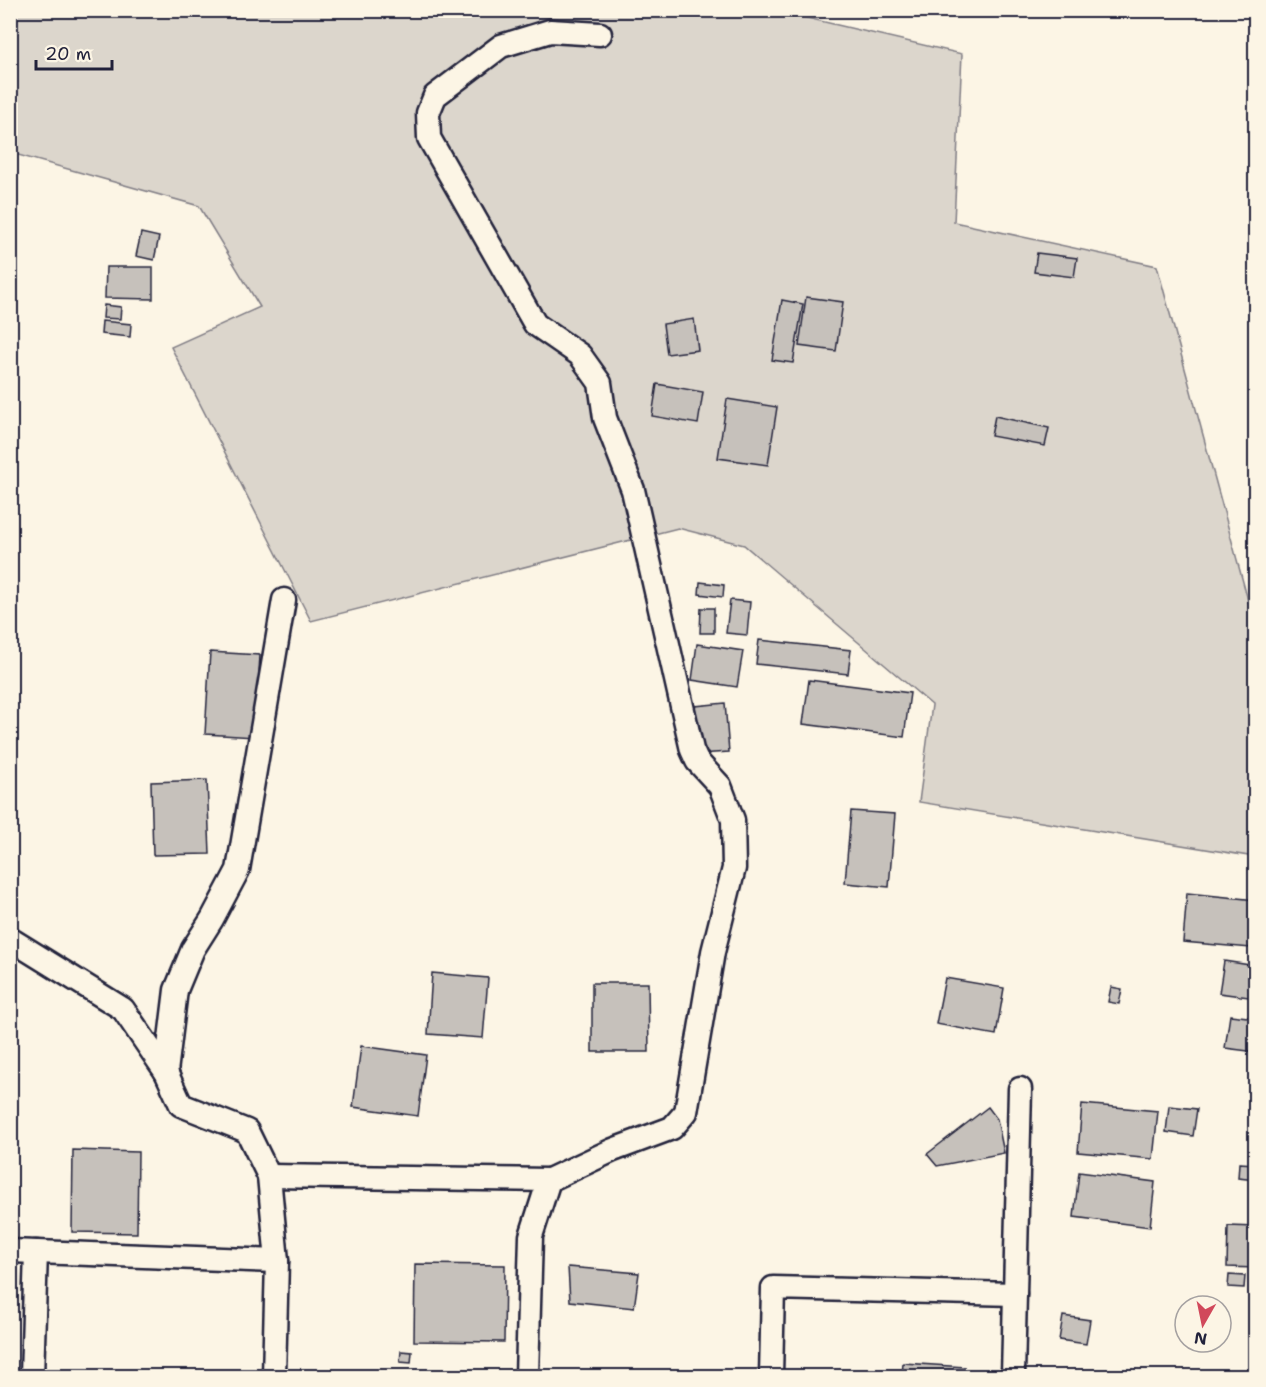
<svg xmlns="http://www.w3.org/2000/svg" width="1266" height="1387" font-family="'Shantell Sans',sans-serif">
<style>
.green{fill:#dcd6cc;stroke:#7f7c84;stroke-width:1.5}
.building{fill:#c6c1bb;stroke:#22223b;stroke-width:1.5}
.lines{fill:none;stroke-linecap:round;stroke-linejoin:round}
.minor-casing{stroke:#22223b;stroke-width:27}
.minor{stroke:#fcf5e5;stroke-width:22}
</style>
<rect width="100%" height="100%" fill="#fcf5e5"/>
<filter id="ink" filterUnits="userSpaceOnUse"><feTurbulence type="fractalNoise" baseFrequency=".0167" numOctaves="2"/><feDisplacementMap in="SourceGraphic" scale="12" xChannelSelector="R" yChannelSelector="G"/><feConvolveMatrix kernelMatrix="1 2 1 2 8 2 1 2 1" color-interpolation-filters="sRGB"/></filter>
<g filter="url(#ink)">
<path class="green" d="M 773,10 L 962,54 L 954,222 L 1157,266 L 1255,626 L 1255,857 L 919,802 L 932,705 L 744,545 L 678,528 L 311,621 L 171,347 L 260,307 L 199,206 L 11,153 L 10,11 Z"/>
<g class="building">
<path d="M 141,233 L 159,237 L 154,260 L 136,256 Z"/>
<path d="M 1037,253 L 1077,258 L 1074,277 L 1034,272 Z"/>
<path d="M 106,267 L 153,267 L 153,299 L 105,298 Z"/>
<path d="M 806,297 L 843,302 L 836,351 L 799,346 Z"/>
<path d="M 782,300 L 803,304 L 793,363 L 772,360 Z"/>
<path d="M 104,305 L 121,307 L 120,319 L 103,318 Z"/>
<path d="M 694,319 L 698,350 L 667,354 L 663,324 Z"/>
<path d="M 102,321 L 131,324 L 130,337 L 101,334 Z"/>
<path d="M 657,384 L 703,392 L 698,424 L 652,416 Z"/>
<path d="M 727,399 L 777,407 L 768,465 L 718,458 Z"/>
<path d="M 995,416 L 1049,428 L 1045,446 L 991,436 Z"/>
<path d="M 700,582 L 724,585 L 723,597 L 699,594 Z"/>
<path d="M 730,600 L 750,602 L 747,635 L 726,633 Z"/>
<path d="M 701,608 L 714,608 L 714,633 L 700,633 Z"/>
<path d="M 759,640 L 851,650 L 848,674 L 756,664 Z"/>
<path d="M 697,644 L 743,651 L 737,687 L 692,680 Z"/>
<path d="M 210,652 L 260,655 L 255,737 L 205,734 Z"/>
<path d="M 809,680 L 910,693 L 904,737 L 803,724 Z"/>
<path d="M 725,703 L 729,752 L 699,754 L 695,706 Z"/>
<path d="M 207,780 L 210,854 L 153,855 L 151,782 Z"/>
<path d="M 851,811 L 895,814 L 889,887 L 845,883 Z"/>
<path d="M 1187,893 L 1256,900 L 1251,948 L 1183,942 Z"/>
<path d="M 1224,961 L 1256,966 L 1256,998 L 1219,993 Z"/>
<path d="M 432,973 L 488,978 L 483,1038 L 428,1034 Z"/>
<path d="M 945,978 L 1004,988 L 996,1035 L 936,1024 Z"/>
<path d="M 592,983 L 648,983 L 649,1052 L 592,1052 Z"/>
<path d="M 1111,987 L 1122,989 L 1119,1004 L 1108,1002 Z"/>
<path d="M 1230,1015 L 1256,1018 L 1256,1052 L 1225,1048 Z"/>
<path d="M 361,1046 L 426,1055 L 418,1116 L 353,1107 Z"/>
<path d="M 1082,1104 L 1158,1111 L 1153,1159 L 1078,1152 Z"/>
<path d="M 1169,1106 L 1197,1109 L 1193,1136 L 1166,1132 Z"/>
<path d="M 988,1107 L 997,1119 L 1004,1153 L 937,1166 L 927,1154 Z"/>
<path d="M 73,1150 L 138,1152 L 137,1233 L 72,1232 Z"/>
<path d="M 1239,1163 L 1256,1164 L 1256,1180 L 1238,1178 Z"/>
<path d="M 1079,1172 L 1155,1182 L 1150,1227 L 1074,1217 Z"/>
<path d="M 1228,1226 L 1256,1227 L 1256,1268 L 1227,1267 Z"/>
<path d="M 415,1264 L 505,1265 L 504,1342 L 414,1341 Z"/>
<path d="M 568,1267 L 639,1273 L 634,1308 L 570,1301 Z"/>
<path d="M 1229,1275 L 1245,1276 L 1244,1288 L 1228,1287 Z"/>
<path d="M 1063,1316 L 1090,1320 L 1086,1344 L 1059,1340 Z"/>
<path d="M 401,1351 L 412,1352 L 411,1363 L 400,1362 Z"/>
<path d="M 903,1363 L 965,1367 L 965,1376 L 902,1376 Z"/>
</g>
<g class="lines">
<defs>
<g id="minor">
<path d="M 10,939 L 123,1009 L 166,1072 L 181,1105 L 247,1131 L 269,1176 L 277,1261 L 274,1376"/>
<path d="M 166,1072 L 176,990 L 193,949 L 212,919 L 238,870 L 284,600"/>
<path d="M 269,1176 L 549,1180"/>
<path d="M 10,1251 L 277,1261"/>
<path d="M 32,1376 L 36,1252"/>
<path d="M 527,1376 L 531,1236 L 549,1180 L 613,1150 L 672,1128 L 686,1112 L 713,952 L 734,868 L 733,820 L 720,786 L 697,761 L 692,750 L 633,490 L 605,418 L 600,383 L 580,355 L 535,324 L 429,138 L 428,113 L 435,96 L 501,46 L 550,31 L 600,34"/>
<path d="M 771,1376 L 773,1288 L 1015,1294"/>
<path d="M 1013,1376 L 1020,1089"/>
</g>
</defs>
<use href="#minor" class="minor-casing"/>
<use href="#minor" class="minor"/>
</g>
</g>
<rect width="1266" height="1387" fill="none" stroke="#fcf5e5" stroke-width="36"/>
<rect x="18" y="18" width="1230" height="1351" fill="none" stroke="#22223b" stroke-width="2" filter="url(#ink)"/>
<g transform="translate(1203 1324) rotate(189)"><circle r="28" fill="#fcf5e5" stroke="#a5a1a1" stroke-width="1.5"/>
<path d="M0-4.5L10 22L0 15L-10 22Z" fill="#d1495b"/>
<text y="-9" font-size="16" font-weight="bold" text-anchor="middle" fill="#22223b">N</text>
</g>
<path d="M36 60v9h76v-9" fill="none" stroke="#22223b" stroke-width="3"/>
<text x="45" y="60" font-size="18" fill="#22223b" stroke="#fcf5e5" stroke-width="4.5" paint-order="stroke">20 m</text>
</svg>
